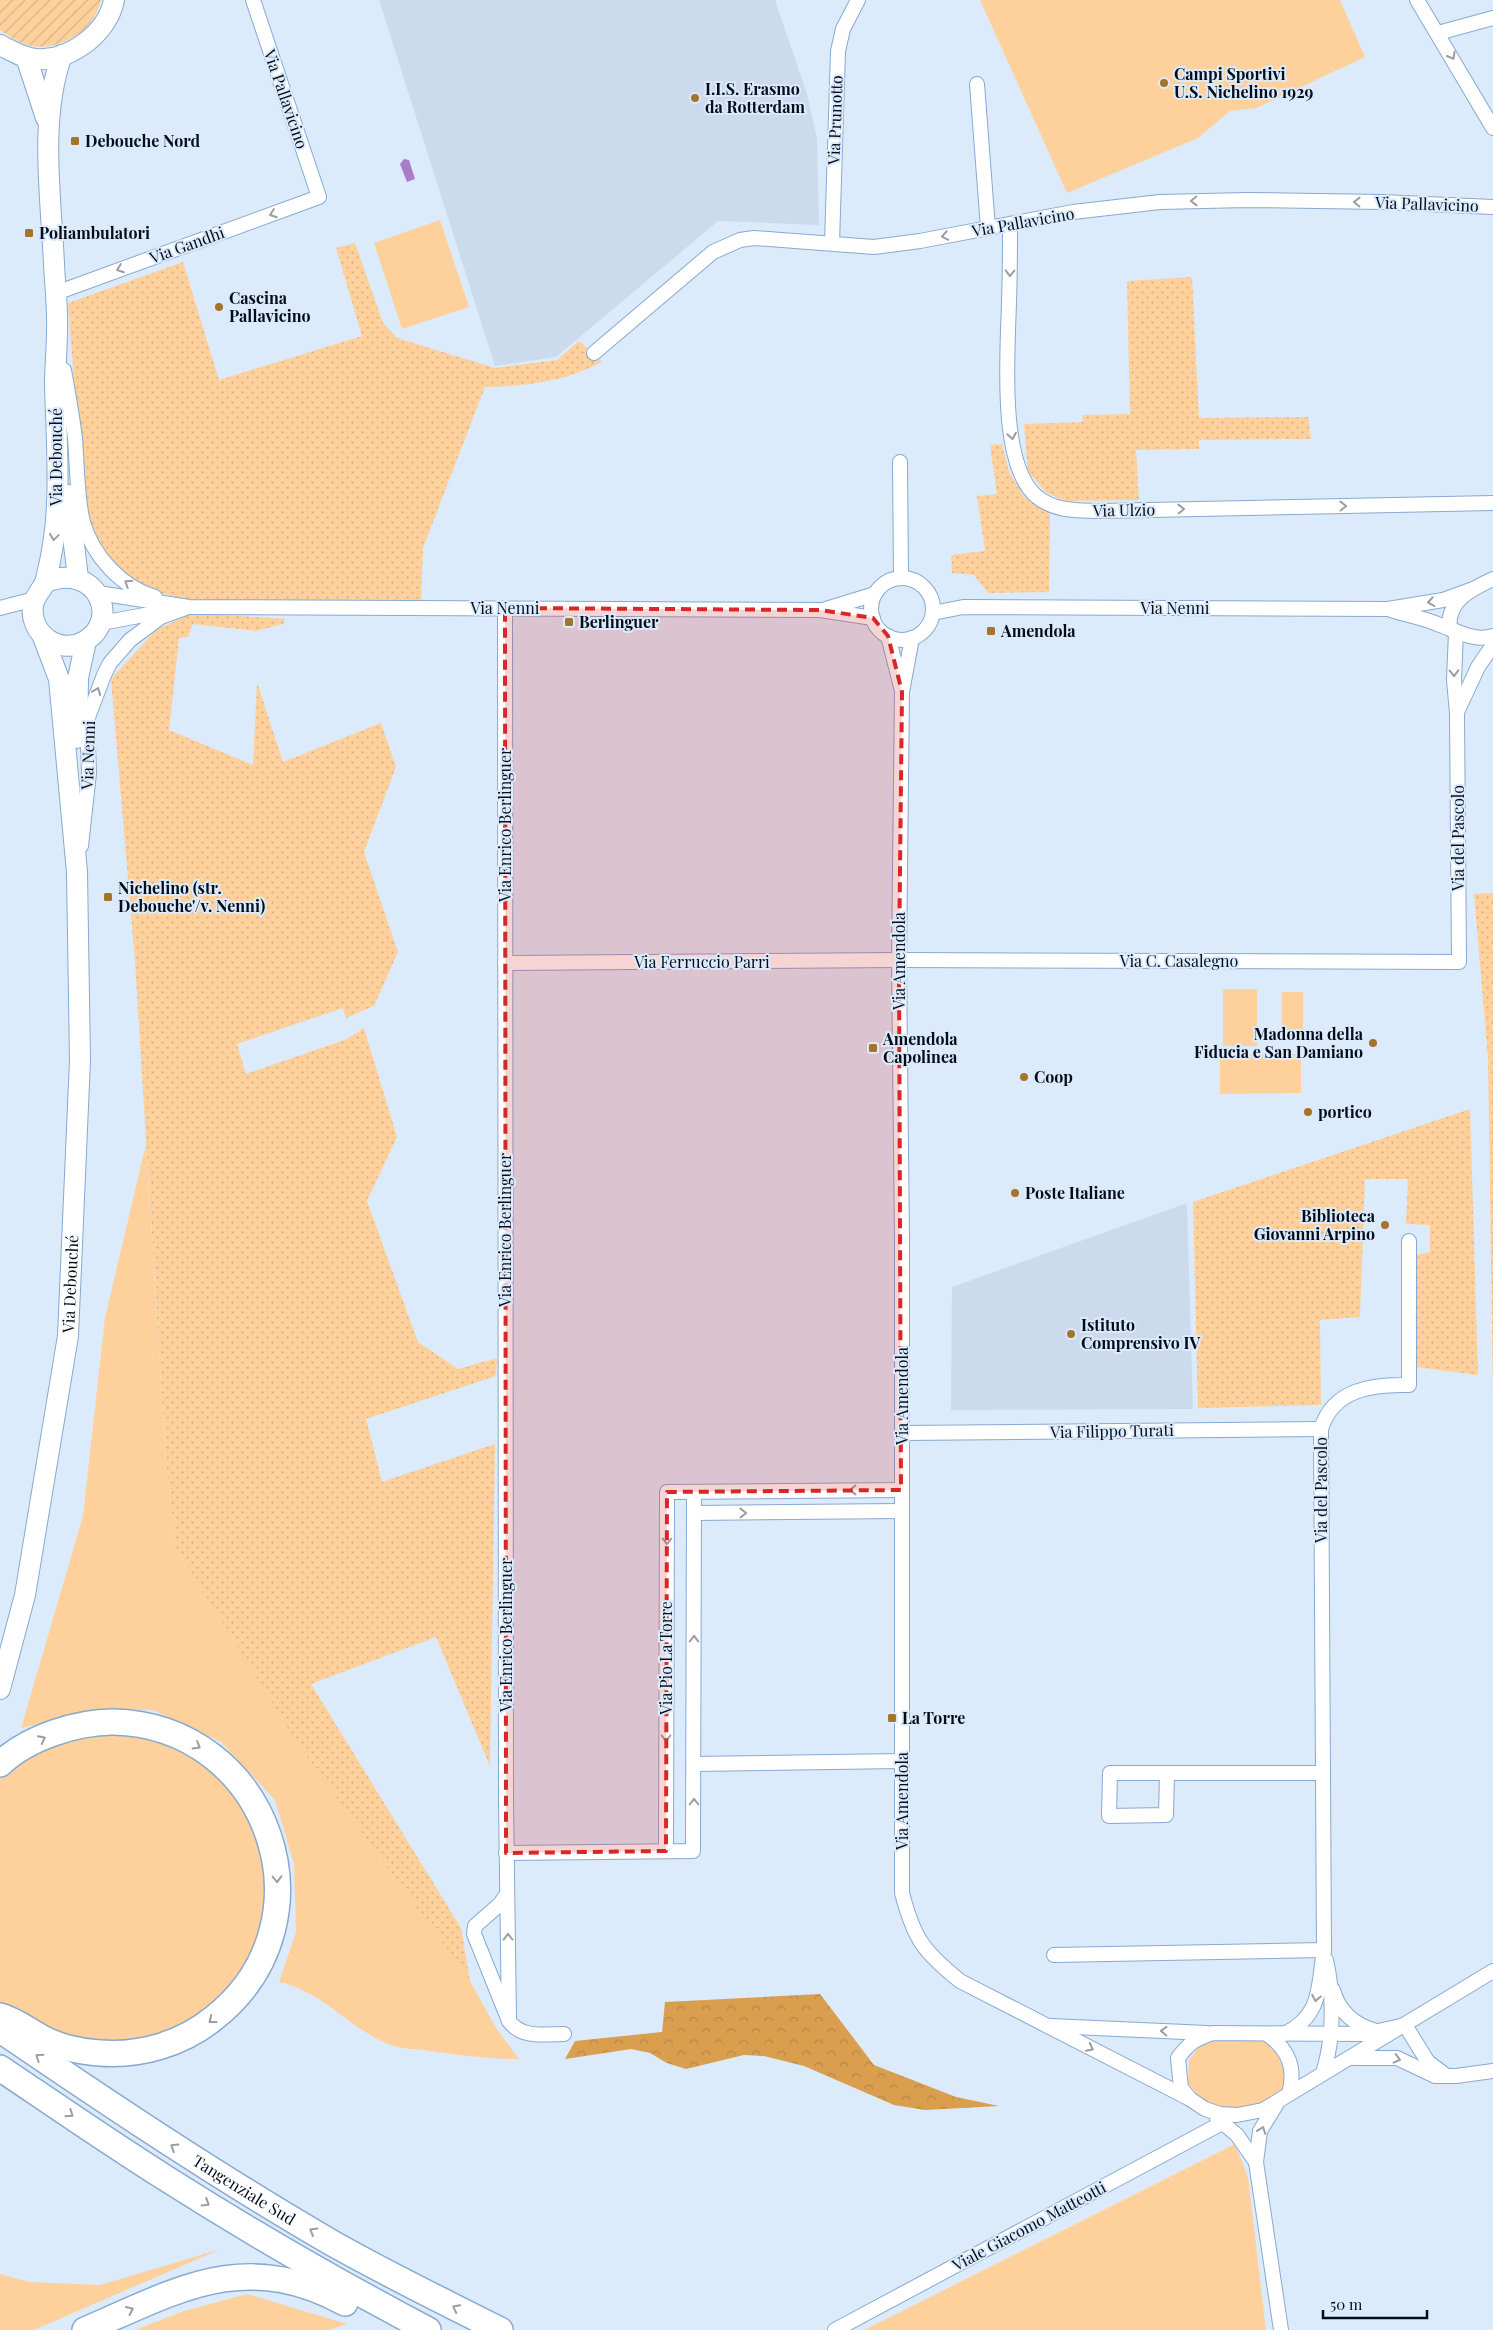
<svg xmlns="http://www.w3.org/2000/svg" width="1493" height="2330" font-family="'Playfair Display',serif">
<style>
.built{fill:#cbdbed}
.grass{fill:#fed19c}
.forest{fill:url(#forest-crowns)}
.park{fill:url(#park-dots)}
.garden{fill:url(#garden-furrows)}
.water{fill:#aa7cc7}
.lines{fill:none;stroke-linecap:round;stroke-linejoin:round}
.minor-casing{stroke:#87a9d0;stroke-width:16}
.secondary-casing{stroke:#87a9d0;stroke-width:22}
.motorway-casing{stroke:#87a9d0;stroke-width:28}
.minor{stroke:#fff;stroke-width:14}
.secondary{stroke:#fff;stroke-width:20}
.motorway{stroke:#fff;stroke-width:25}
.oneway{stroke:#9a9ea3}
.marked{fill:#d62828;fill-opacity:0.2;stroke:#d62828;stroke-width:4;stroke-dasharray:10 6;stroke-linejoin:round}
.poi-dot{fill:#a6732b;stroke:#dcebfb;stroke-width:2}
.labels{text-anchor:middle;stroke-width:4;stroke-linejoin:round;paint-order:stroke}
.poi-label{font-size:16px;font-weight:bold;fill:#030c1a;stroke:#dcebfb;text-anchor:start}
.street-label{font-size:16px;fill:#030c1a;stroke:#dcebfb}
</style>
<defs>
<pattern id="forest-crowns" width="20" height="18" patternUnits="userSpaceOnUse" patternTransform="scale(1.25)"><rect width="20" height="18" fill="#da9e4f"/><path d="M2 6a3 3 0 1 1 6 0M12 15a3 3 0 1 1 6 0" fill="none" stroke="#b98744"/></pattern>
<pattern id="park-dots" width="8" height="8" patternUnits="userSpaceOnUse" patternTransform="scale(1.25)"><rect width="8" height="8" fill="#fed19c"/><path d="M2 2h.1M6 6h.1" fill="none" stroke="#d8b286" stroke-width="1.8" stroke-linecap="round"/></pattern>
<pattern id="garden-furrows" width="10" height="10" patternUnits="userSpaceOnUse" patternTransform="scale(1.25)"><rect width="10" height="10" fill="#fed19c"/><path d="M-1 1l2-2M0 10L10 0M9 11l2-2" fill="none" stroke="#d8b286"/></pattern>
</defs>
<rect width="100%" height="100%" fill="#dcebfb"/>
<g class="built">
<path d="M 379,0 L 775,0 L 807,94 L 817,139 L 819,225 L 718,221 L 556,357 L 495,366 Z"/>
<path d="M 1187,1203 L 1193,1409 L 951,1410 L 952,1287 Z"/>
</g>
<g class="grass">
<path d="M 980,0 L 1340,0 L 1365,57 L 1256,108 L 1230,111 L 1198,138 L 1067,193 Z"/>
<path d="M 440,220 L 469,307 L 402,329 L 374,243 Z"/>
<rect x="1223" y="989" width="34" height="57"/>
<rect x="1282" y="992" width="21" height="39"/>
<path d="M 1220,1054 L 1301,1054 L 1301,1093 L 1220,1094 Z"/>
<path d="M 146,1144 L 166,1462 L 176,1548 L 470,1981 L 496,2028 L 519,2059 C 487,2059 457,2055 425,2050 C 414,2049 401,2049 391,2045 C 350,2030 323,1991 279,1982 L 296,1932 L 294,1864 L 275,1800 L 221,1742 L 153,1710 L 94,1711 L 21,1728 L 83,1516 L 105,1318 Z"/>
<path d="M 115,1732 L 148,1737 L 181,1749 L 208,1767 L 242,1803 L 264,1856 L 265,1912 L 246,1969 L 213,2008 L 161,2037 L 97,2044 L 39,2027 L 0,2002 L 0,1779 C 37,1745 65,1737 115,1732 Z"/>
<path d="M 1236,2038 L 1265,2039 L 1276,2043 L 1287,2074 L 1283,2091 L 1266,2104 L 1245,2110 L 1222,2110 L 1201,2099 L 1188,2083 L 1189,2060 L 1204,2040 Z"/>
<path d="M 1235,2144 L 1248,2177 L 1266,2330 L 864,2330 Z"/>
<path d="M 221,2249 L 34,2330 L 0,2330 L 0,2274 L 29,2282 L 100,2285 Z"/>
<path d="M 247,2294 L 347,2324 L 329,2330 L 135,2330 L 184,2311 Z"/>
</g>
<path class="forest" d="M 820,1994 L 874,2065 L 956,2097 L 999,2106 L 925,2110 L 894,2105 L 804,2066 L 764,2056 L 744,2055 L 686,2069 L 667,2063 L 650,2053 L 631,2049 L 565,2059 L 575,2041 L 662,2032 L 665,2002 Z"/>
<g class="park">
<path d="M 355,243 L 383,323 L 397,338 L 495,368 L 557,360 L 579,341 L 602,362 C 565,382 527,386 485,387 L 423,548 L 421,602 L 189,600 C 144,592 103,570 88,523 C 79,495 80,462 78,432 C 75,389 71,346 68,303 L 183,262 L 219,380 L 362,336 L 336,248 Z"/>
<path d="M 1192,277 L 1199,418 L 1308,417 L 1311,439 L 1199,440 L 1199,449 L 1136,450 L 1139,500 L 1066,501 L 1047,493 L 1028,472 L 1024,424 L 1083,422 L 1082,415 L 1130,414 L 1127,281 Z"/>
<path d="M 1002,444 L 1009,472 L 1024,497 L 1050,512 L 1049,592 L 988,593 L 974,575 L 952,573 L 951,555 L 985,551 L 977,496 L 997,494 L 990,445 Z"/>
<path d="M 193,613 L 285,619 L 283,624 L 256,631 L 193,624 L 188,637 L 179,638 L 169,730 L 253,765 L 257,682 L 283,762 L 381,723 L 396,767 L 364,852 L 398,952 L 374,1006 L 346,1018 L 343,1008 L 237,1044 L 246,1074 L 347,1039 L 364,1028 L 397,1137 L 367,1201 L 418,1342 L 458,1369 L 497,1358 L 496,1376 L 366,1419 L 382,1482 L 495,1444 L 490,1766 L 436,1637 L 311,1684 L 461,1928 L 470,1981 L 299,1746 L 176,1548 L 166,1462 L 135,962 L 111,679 L 156,630 Z"/>
<path d="M 1493,893 L 1493,1396 L 1488,1058 L 1474,894 Z"/>
<path d="M 1470,1109 L 1478,1375 L 1416,1367 L 1417,1255 L 1430,1252 L 1430,1225 L 1406,1224 L 1408,1179 L 1365,1179 L 1360,1317 L 1320,1320 L 1321,1405 L 1198,1408 L 1193,1202 Z"/>
</g>
<path class="garden" d="M 0,0 L 101,0 C 96,29 61,51 32,46 C 19,43 10,37 0,30 Z"/>
<path class="water" d="M 404,159 L 409,160 L 415,179 L 407,182 L 400,164 Z"/>
<g class="lines">
<defs>
<g id="minor">
<path d="M 1417,0 L 1493,128"/>
<path d="M 1438,33 L 1493,18"/>
<path d="M 977,84 L 988,228"/>
<path d="M 1010,225 C 1010,250 1010,275 1009,301 C 1008,349 998,463 1036,496 C 1055,512 1078,510 1101,511 L 1493,503"/>
<path d="M 832,243 L 838,51 L 843,29 L 858,0"/>
<path d="M 56,293 L 319,197 L 253,0"/>
<path d="M 594,353 L 713,252 L 740,240 L 754,238 L 874,247 L 920,241 L 1073,212 L 1160,202 L 1247,200 L 1382,202 L 1493,207"/>
<path d="M 64,370 C 68,392 72,415 75,438 C 77,462 77,500 83,522 C 93,556 121,587 155,597"/>
<path d="M 900,462 L 901,578"/>
<circle cx="902" cy="609" r="31"/>
<path d="M 98,593 L 189,607 L 820,610 L 873,618"/>
<path d="M 0,608 L 35,599"/>
<path d="M 505,608 L 506,1801 L 509,2021"/>
<path d="M 826,609 L 875,594"/>
<path d="M 1391,610 C 1407,615 1424,618 1440,625 C 1458,631 1474,642 1493,636"/>
<path d="M 933,613 L 963,607 L 1388,609 L 1443,600 L 1473,589"/>
<path d="M 101,623 L 166,611"/>
<path d="M 1450,629 C 1446,601 1471,589 1493,579"/>
<path d="M 888,636 L 901,687"/>
<path d="M 912,638 L 902,692 L 899,960 L 902,1241 L 902,1893 C 914,1939 923,1951 960,1981 L 1190,2099"/>
<path d="M 1458,710 L 1478,667 L 1493,645"/>
<path d="M 81,846 L 89,773 L 87,720 L 104,675 L 110,663 L 130,640 L 161,617 L 186,608"/>
<path d="M 505,963 L 899,960 L 1459,962 L 1457,713 L 1454,680 L 1456,632"/>
<path d="M 902,1433 L 1321,1429"/>
<path d="M 694,1513 L 901,1511"/>
<path d="M 694,1764 L 902,1761"/>
<path d="M 1167,1773 L 1166,1815 L 1109,1816 L 1110,1773 L 1323,1773"/>
<path d="M 666,1851 L 667,1492 L 901,1490"/>
<path d="M 506,1853 L 693,1851 L 694,1492"/>
<path d="M 507,1894 L 500,1904 L 475,1926 L 474,1934 L 509,2021 C 522,2039 544,2034 564,2034"/>
<path d="M 1054,1955 L 1324,1950"/>
<path d="M 1333,1990 C 1339,2013 1355,2025 1376,2031"/>
<path d="M 1405,2025 L 1365,2034 L 1213,2033 C 1196,2038 1188,2044 1178,2058 L 1181,2088 L 1190,2099 L 1205,2109 L 1220,2114 L 1237,2115 L 1263,2110 L 1493,1971"/>
<path d="M 1405,2025 L 1428,2062 L 1444,2074"/>
<path d="M 1051,2026 L 1207,2033"/>
<path d="M 1267,2034 C 1289,2050 1296,2068 1289,2094"/>
<path d="M 1284,2034 C 1322,2016 1318,1987 1324,1950 L 1321,1429 C 1333,1389 1373,1384 1409,1385 L 1409,1241"/>
<path d="M 1354,2058 L 1397,2058 L 1435,2076 L 1456,2076 L 1493,2071"/>
<path d="M 1323,2073 C 1334,2039 1334,1995 1326,1960"/>
<path d="M 1276,2105 L 1260,2131 L 1256,2162 L 1281,2330"/>
<path d="M 1217,2118 L 1237,2135 L 1256,2162"/>
<path d="M 835,2330 L 1224,2122"/>
</g>
<g id="secondary">
<path d="M 0,45 C 12,51 23,58 36,59 C 69,62 108,33 114,0"/>
<path d="M 26,57 L 46,118"/>
<path d="M 68,495 L 78,578"/>
<path d="M 46,582 C 96,562 122,619 85,641 C 60,656 29,634 33,606 C 34,595 44,589 46,579 C 52,555 56,530 57,505 C 59,465 56,424 55,384 C 55,367 57,349 57,332 C 58,309 55,286 54,264 C 51,197 39,118 62,55"/>
<path d="M 77,738 L 78,678 L 86,641"/>
<path id="s1" d="M 0,1689 L 25,1595 L 68,1336 L 80,1060 L 77,872 L 59,679 L 43,637"/>
</g>
<g id="motorway">
<path d="M 0,1764 C 27,1738 76,1722 113,1722 C 269,1725 337,1921 214,2018 C 182,2044 141,2056 100,2053 C 80,2052 54,2046 37,2035 C 25,2028 14,2020 0,2016"/>
<path id="s2" d="M 5,2033 C 112,2106 220,2178 332,2243 C 387,2274 444,2302 500,2330"/>
<path d="M 0,2068 C 55,2105 110,2143 167,2179 C 252,2233 339,2283 428,2330"/>
<path d="M 85,2330 C 180,2289 245,2249 345,2303"/>
</g>
</defs>
<use href="#minor" class="minor-casing"/>
<use href="#secondary" class="secondary-casing"/>
<use href="#motorway" class="motorway-casing"/>
<use href="#minor" class="minor"/>
<use href="#secondary" class="secondary"/>
<use href="#motorway" class="motorway"/>
</g>
<defs><path id="oneway-chevron" d="M-2-3.5L2.5 0L-2 3.5" fill="none" stroke-width="1.6" stroke-linecap="round" stroke-linejoin="round" transform="scale(1.25)"/></defs>
<g class="oneway">
<use href="#oneway-chevron" transform="translate(1452 56) rotate(60)"/>
<use href="#oneway-chevron" transform="translate(1194 201) rotate(179)"/>
<use href="#oneway-chevron" transform="translate(1357 202) rotate(-179)"/>
<use href="#oneway-chevron" transform="translate(273 214) rotate(160)"/>
<use href="#oneway-chevron" transform="translate(945 236) rotate(169)"/>
<use href="#oneway-chevron" transform="translate(120 269) rotate(160)"/>
<use href="#oneway-chevron" transform="translate(1010 273) rotate(91)"/>
<use href="#oneway-chevron" transform="translate(1012 436) rotate(81)"/>
<use href="#oneway-chevron" transform="translate(1343 506) rotate(-1)"/>
<use href="#oneway-chevron" transform="translate(1181 509) rotate(-1)"/>
<use href="#oneway-chevron" transform="translate(54 537) rotate(98)"/>
<use href="#oneway-chevron" transform="translate(128 583) rotate(-147)"/>
<use href="#oneway-chevron" transform="translate(1431 602) rotate(171)"/>
<use href="#oneway-chevron" transform="translate(1454 673) rotate(89)"/>
<use href="#oneway-chevron" transform="translate(97 691) rotate(-68)"/>
<use href="#oneway-chevron" transform="translate(853 1490) rotate(179)"/>
<use href="#oneway-chevron" transform="translate(743 1513) rotate(-1)"/>
<use href="#oneway-chevron" transform="translate(667 1541) rotate(90)"/>
<use href="#oneway-chevron" transform="translate(694 1639) rotate(-90)"/>
<use href="#oneway-chevron" transform="translate(666 1738) rotate(90)"/>
<use href="#oneway-chevron" transform="translate(42 1739) rotate(-27)"/>
<use href="#oneway-chevron" transform="translate(197 1746) rotate(31)"/>
<use href="#oneway-chevron" transform="translate(694 1802) rotate(-90)"/>
<use href="#oneway-chevron" transform="translate(277 1879) rotate(88)"/>
<use href="#oneway-chevron" transform="translate(508 1937) rotate(-91)"/>
<use href="#oneway-chevron" transform="translate(1316 1998) rotate(101)"/>
<use href="#oneway-chevron" transform="translate(212 2020) rotate(142)"/>
<use href="#oneway-chevron" transform="translate(1164 2031) rotate(-178)"/>
<use href="#oneway-chevron" transform="translate(1090 2048) rotate(27)"/>
<use href="#oneway-chevron" transform="translate(39 2057) rotate(-146)"/>
<use href="#oneway-chevron" transform="translate(1397 2059) rotate(15)"/>
<use href="#oneway-chevron" transform="translate(70 2114) rotate(34)"/>
<use href="#oneway-chevron" transform="translate(1262 2130) rotate(-70)"/>
<use href="#oneway-chevron" transform="translate(174 2147) rotate(-148)"/>
<use href="#oneway-chevron" transform="translate(206 2203) rotate(32)"/>
<use href="#oneway-chevron" transform="translate(313 2231) rotate(-149)"/>
<use href="#oneway-chevron" transform="translate(456 2308) rotate(-153)"/>
<use href="#oneway-chevron" transform="translate(130 2310) rotate(-24)"/>
</g>
<path class="marked" d="M 505,608 L 820,610 L 873,618 L 888,636 L 902,692 L 899,960 L 901,1490 L 667,1492 L 666,1851 L 506,1853 Z"/>
<g class="poi-dot">
<circle cx="1164" cy="83" r="5"/>
<circle cx="695" cy="98" r="5"/>
<rect x="70" y="136" width="10" height="10" rx="2.5"/>
<rect x="24" y="228" width="10" height="10" rx="2.5"/>
<circle cx="219" cy="307" r="5"/>
<rect x="564" y="617" width="10" height="10" rx="2.5"/>
<rect x="986" y="626" width="10" height="10" rx="2.5"/>
<rect x="103" y="892" width="10" height="10" rx="2.5"/>
<circle cx="1373" cy="1043" r="5"/>
<rect x="868" y="1043" width="10" height="10" rx="2.5"/>
<circle cx="1024" cy="1077" r="5"/>
<circle cx="1308" cy="1112" r="5"/>
<circle cx="1015" cy="1193" r="5"/>
<circle cx="1385" cy="1225" r="5"/>
<circle cx="1071" cy="1334" r="5"/>
<rect x="887" y="1713" width="10" height="10" rx="2.5"/>
</g>
<g class="labels">
<g class="poi-label">
<text x="1174" y="80">Campi Sportivi<tspan x="1174" dy="18">U.S. Nichelino 1929</tspan></text>
<text x="705" y="95">I.I.S. Erasmo<tspan x="705" dy="18">da Rotterdam</tspan></text>
<text x="85" y="147">Debouche Nord</text>
<text x="39" y="239">Poliambulatori</text>
<text x="229" y="304">Cascina<tspan x="229" dy="18">Pallavicino</tspan></text>
<text x="579" y="628">Berlinguer</text>
<text x="1001" y="637">Amendola</text>
<text x="118" y="894">Nichelino (str.<tspan x="118" dy="18">Debouche'/v. Nenni)</tspan></text>
<text x="1363" y="1040" text-anchor="end">Madonna della<tspan x="1363" dy="18">Fiducia e San Damiano</tspan></text>
<text x="883" y="1045">Amendola<tspan x="883" dy="18">Capolinea</tspan></text>
<text x="1034" y="1083">Coop</text>
<text x="1318" y="1118">portico</text>
<text x="1025" y="1199">Poste Italiane</text>
<text x="1375" y="1222" text-anchor="end">Biblioteca<tspan x="1375" dy="18">Giovanni Arpino</tspan></text>
<text x="1081" y="1331">Istituto<tspan x="1081" dy="18">Comprensivo IV</tspan></text>
<text x="902" y="1724">La Torre</text>
</g>
<g class="street-label">
<text transform="translate(286 99) rotate(71)" y="6">Via Pallavicino</text>
<text transform="translate(835 120) rotate(-88)" y="6">Via Prunotto</text>
<text transform="translate(1427 204) rotate(2)" y="6">Via Pallavicino</text>
<text transform="translate(1023 222) rotate(-10)" y="6">Via Pallavicino</text>
<text transform="translate(187 245) rotate(-20)" y="6">Via Gandhi</text>
<text transform="translate(56 457) rotate(-90)" y="6">Via Debouché</text>
<text transform="translate(1124 510) rotate(-1)" y="6">Via Ulzio</text>
<text x="505" y="614">Via Nenni</text>
<text x="1175" y="614">Via Nenni</text>
<text transform="translate(88 755) rotate(-88)" y="6">Via Nenni</text>
<text transform="translate(505 825) rotate(-90)" y="6">Via Enrico Berlinguer</text>
<text transform="translate(1458 838) rotate(-90)" y="6">Via del Pascolo</text>
<text transform="translate(899 961) rotate(-90)" y="6">Via Amendola</text>
<text x="1179" y="967">Via C. Casalegno</text>
<text x="702" y="968">Via Ferruccio Parri</text>
<text transform="translate(505 1230) rotate(-90)" y="6">Via Enrico Berlinguer</text>
<text dy="6" stroke="none"><textPath href="#s1" startOffset="412">Via Debouché</textPath></text>
<text transform="translate(902 1396) rotate(-90)" y="6">Via Amendola</text>
<text transform="translate(1112 1431) rotate(-1)" y="6">Via Filippo Turati</text>
<text transform="translate(1321 1490) rotate(-90)" y="6">Via del Pascolo</text>
<text transform="translate(506 1635) rotate(-90)" y="6">Via Enrico Berlinguer</text>
<text transform="translate(666 1658) rotate(-90)" y="6">Via Pio La Torre</text>
<text transform="translate(902 1801) rotate(-90)" y="6">Via Amendola</text>
<text dy="6" stroke="none"><textPath href="#s2" startOffset="286">Tangenziale Sud</textPath></text>
<text transform="translate(1029 2226) rotate(-28)" y="6">Viale Giacomo Matteotti</text>
</g>
</g>
<path d="M1323 2310v8h104v-8" fill="none" stroke="#030c1a" stroke-width="2.5"/>
<text x="1330" y="2310" font-size="15" fill="#030c1a" stroke="#dcebfb" stroke-width="4" paint-order="stroke">50 m</text>
</svg>
